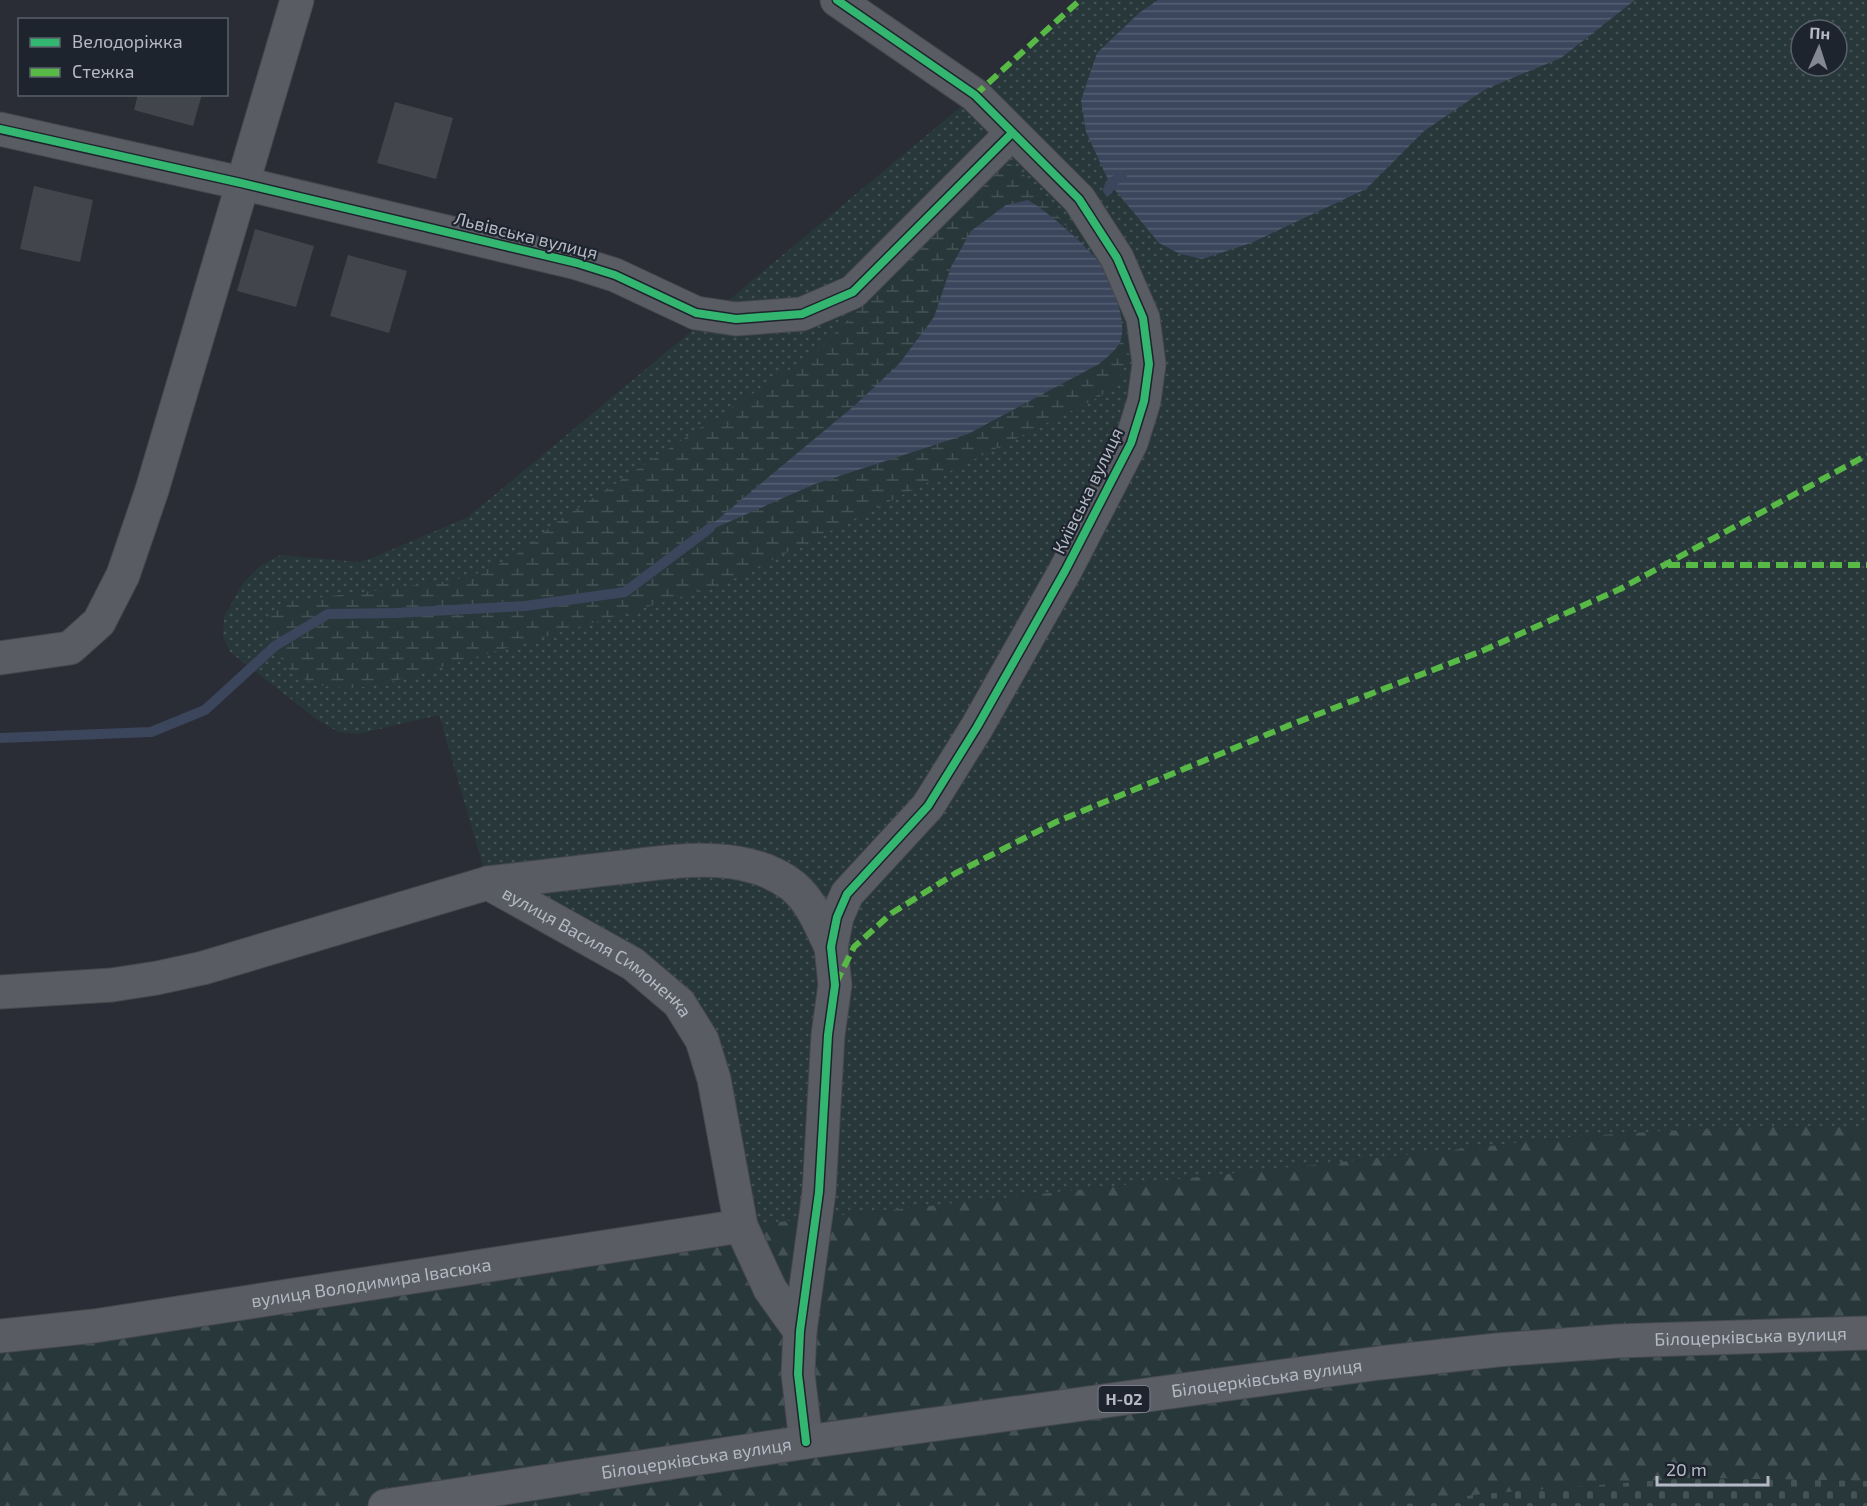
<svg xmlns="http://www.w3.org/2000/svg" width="1867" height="1506" font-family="'Exo 2',sans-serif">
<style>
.grass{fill:url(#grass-dots);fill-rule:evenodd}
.forest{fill:url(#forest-firs)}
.wetland{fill:url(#wetland-marsh)}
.cemetery{fill:url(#cemetery-stones)}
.water{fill:url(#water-rules)}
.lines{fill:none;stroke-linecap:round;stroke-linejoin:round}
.stream{stroke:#3b465c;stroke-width:10}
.building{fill:#42454b}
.minor-casing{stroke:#46484e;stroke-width:35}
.major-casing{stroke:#474a52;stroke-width:35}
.minor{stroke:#595c62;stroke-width:33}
.major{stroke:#5b5e64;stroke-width:33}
.quiet{stroke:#58b947;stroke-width:6;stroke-dasharray:12 6;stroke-linecap:butt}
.cycleway-casing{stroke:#1e242e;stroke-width:11}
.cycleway{stroke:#33b770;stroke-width:8}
.labels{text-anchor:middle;stroke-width:4.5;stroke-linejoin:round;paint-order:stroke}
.shield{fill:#1e242e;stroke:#878c98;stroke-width:1.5}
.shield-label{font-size:16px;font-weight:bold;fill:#b4b9c5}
.street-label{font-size:18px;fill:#b4b9c5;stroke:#1e242e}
</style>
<defs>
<pattern id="grass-dots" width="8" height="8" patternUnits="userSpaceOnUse" patternTransform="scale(1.5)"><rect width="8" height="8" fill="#28373a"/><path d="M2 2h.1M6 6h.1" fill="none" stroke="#455255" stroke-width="1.8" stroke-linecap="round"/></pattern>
<pattern id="forest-firs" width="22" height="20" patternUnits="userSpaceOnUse" patternTransform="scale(1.5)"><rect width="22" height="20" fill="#28373a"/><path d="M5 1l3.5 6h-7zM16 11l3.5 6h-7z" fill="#455255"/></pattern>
<pattern id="wetland-marsh" width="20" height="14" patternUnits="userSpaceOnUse" patternTransform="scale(1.5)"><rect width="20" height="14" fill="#28373a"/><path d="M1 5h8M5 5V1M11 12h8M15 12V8" fill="none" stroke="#455255"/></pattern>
<pattern id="cemetery-stones" width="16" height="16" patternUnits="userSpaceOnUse" patternTransform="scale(1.5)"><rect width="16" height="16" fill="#28373a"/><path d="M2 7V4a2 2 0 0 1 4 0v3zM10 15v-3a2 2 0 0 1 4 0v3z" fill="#455255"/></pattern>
<pattern id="water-rules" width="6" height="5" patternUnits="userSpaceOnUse" patternTransform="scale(1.5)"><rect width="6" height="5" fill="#3b465c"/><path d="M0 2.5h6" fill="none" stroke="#555f72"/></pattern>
</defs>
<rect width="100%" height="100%" fill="#2a2d35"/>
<path class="grass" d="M 1080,0 L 1867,0 L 1867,1127 L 1748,1126 L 1583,1136 L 741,1226 L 679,1003 L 488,883 L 439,715 L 358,734 L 339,732 L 319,721 L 230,652 L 223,637 L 224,617 L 243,583 L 260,566 L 280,555 L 358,562 L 372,558 L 468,517 L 975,95 ZM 1801,30 L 1837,30 L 1837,66 L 1801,66 Z"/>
<path class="forest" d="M 1748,1126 L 1867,1127 L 1867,1481 L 1689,1478 L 1406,1506 L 0,1506 L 0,1336 L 741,1226 L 1583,1136 Z"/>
<path class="wetland" d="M 1006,162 L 1019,169 L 1079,242 L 1099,262 L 1133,336 L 1128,359 L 1118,379 L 1101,396 L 734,579 L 684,596 L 391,682 C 356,690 314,694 286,666 C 282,662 280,656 277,651 C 269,636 266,633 268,616 L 285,602 L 449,581 L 471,576 L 509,560 L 558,521 L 818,351 L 992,170 Z"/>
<path class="cemetery" d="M 1689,1478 L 1867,1481 L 1867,1506 L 1391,1506 L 1482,1494 Z"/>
<g class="water">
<path d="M 1158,0 L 1635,0 L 1561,58 L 1486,89 L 1424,131 L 1366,189 L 1251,243 L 1202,259 L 1180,254 L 1159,243 L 1110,184 L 1086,132 L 1081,100 L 1097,53 L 1139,13 Z"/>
<path d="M 1028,200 C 1048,212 1084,243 1098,261 C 1111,278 1130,325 1119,344 C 1114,352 1106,358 1099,364 L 968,434 L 815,484 L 699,535 L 854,406 L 899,364 L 934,317 L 951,267 L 971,231 L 1006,205 Z"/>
</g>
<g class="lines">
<g class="stream">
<path d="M 1108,190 L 1110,184 L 1122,175"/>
<path d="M 0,738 L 151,732 L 205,710 L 275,646 L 328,614 L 395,613 L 525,606 L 625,592 L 710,528"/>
</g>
</g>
<g class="building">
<path d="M 138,94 L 202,94 L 193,126 L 134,110 Z"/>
<path d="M 395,102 L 453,118 L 436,179 L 377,163 Z"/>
<path d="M 34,186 L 93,200 L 80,262 L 20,249 Z"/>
<path d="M 255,229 L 314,246 L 296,307 L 237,291 Z"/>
<path d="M 348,255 L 407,271 L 389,333 L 330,316 Z"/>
</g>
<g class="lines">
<defs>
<g id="minor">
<path d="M 0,129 L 241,183 L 577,263 L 615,275 L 696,313 L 736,319 L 802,314 L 853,292 L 1012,133"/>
<path d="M 0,658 L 70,648 L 99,622 L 123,575 L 152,490 L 297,0"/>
<path d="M 488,883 C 528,878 567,874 606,869 C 665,863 742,846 793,886 C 812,902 820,925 831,947"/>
<path id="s1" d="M 0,992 L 112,985 L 157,978 L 203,968 L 488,883 L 633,964 L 679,1003 L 702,1040 L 714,1079 L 741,1226 L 770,1289 L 800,1331"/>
<path id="s2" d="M 0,1336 L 94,1326 L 741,1226"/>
<path d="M 806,1442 L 798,1374 L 800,1331 L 819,1192 L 828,1035 L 835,985 L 831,947 L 837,917 L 847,894 L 928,806 L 977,727 L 1065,571 L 1131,443 L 1144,401 L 1149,364 L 1143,318 L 1117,258 L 1079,199 L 975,95 L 837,0"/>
</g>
<g id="major">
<path id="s3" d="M 385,1506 L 806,1442 L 1379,1363 L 1497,1350 L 1617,1341 L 1867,1333"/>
</g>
</defs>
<use href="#minor" class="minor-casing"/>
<use href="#major" class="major-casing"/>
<use href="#minor" class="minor"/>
<use href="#major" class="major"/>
<g class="quiet">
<path d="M 975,95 L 1080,0"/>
<path d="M 1668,565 L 1867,565"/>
<path d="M 836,983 L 854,947 L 892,913 L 956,873 L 1056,822 L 1290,725 L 1482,651 L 1620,589 L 1867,455"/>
</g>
<defs>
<g id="cycleway">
<path d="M 0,129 L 241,183 L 577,263 L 615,275 L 696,313 L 736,319 L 802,314 L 853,292 L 1012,133"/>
<path d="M 806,1442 L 798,1374 L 800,1331 L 819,1192 L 828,1035 L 835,985 L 831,947 L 837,917 L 847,894 L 928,806 L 977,727 L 1065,571 L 1131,443 L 1144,401 L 1149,364 L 1143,318 L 1117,258 L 1079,199 L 975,95 L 837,0"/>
</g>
</defs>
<use href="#cycleway" class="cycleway-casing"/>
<use href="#cycleway" class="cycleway"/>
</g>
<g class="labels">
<rect class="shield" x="1098.5" y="1386" width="51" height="26" rx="4.5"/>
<g class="shield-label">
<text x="1124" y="1405">Н-02</text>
</g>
<g class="street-label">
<text transform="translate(526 236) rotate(14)" y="6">Львівська вулиця</text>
<text transform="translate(1088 491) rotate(-64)" y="6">Київська вулиця</text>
<text dy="6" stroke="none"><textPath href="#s1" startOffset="632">вулиця Василя Симоненка</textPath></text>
<text dy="6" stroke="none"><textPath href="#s2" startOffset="375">вулиця Володимира Івасюка</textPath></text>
<text dy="6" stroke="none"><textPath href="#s3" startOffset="1377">Білоцерківська вулиця</textPath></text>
<text dy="6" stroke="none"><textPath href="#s3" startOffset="891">Білоцерківська вулиця</textPath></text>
<text dy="6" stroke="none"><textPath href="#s3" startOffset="315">Білоцерківська вулиця</textPath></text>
</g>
</g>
<rect x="18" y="18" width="210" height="78" fill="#1e242e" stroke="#5a606a" stroke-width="1.5"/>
<rect x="30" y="38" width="30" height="9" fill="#33b770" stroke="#5a606a" stroke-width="1.5"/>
<text x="72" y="48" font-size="18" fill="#b4b9c5">Велодоріжка</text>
<rect x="30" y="68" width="30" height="9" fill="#58b947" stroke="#5a606a" stroke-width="1.5"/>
<text x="72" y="78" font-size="18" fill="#b4b9c5">Стежка</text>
<g transform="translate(1819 48) rotate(3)"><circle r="28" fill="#1e242e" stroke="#5a606a" stroke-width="1.5"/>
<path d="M0-4.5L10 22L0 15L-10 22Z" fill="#848893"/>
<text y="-9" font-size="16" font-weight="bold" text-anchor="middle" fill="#b4b9c5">Пн</text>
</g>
<path d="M1657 1476v9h111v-9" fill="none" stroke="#b4b9c5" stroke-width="3"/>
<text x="1666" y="1476" font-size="18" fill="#b4b9c5" stroke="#1e242e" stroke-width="4.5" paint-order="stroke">20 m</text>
</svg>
